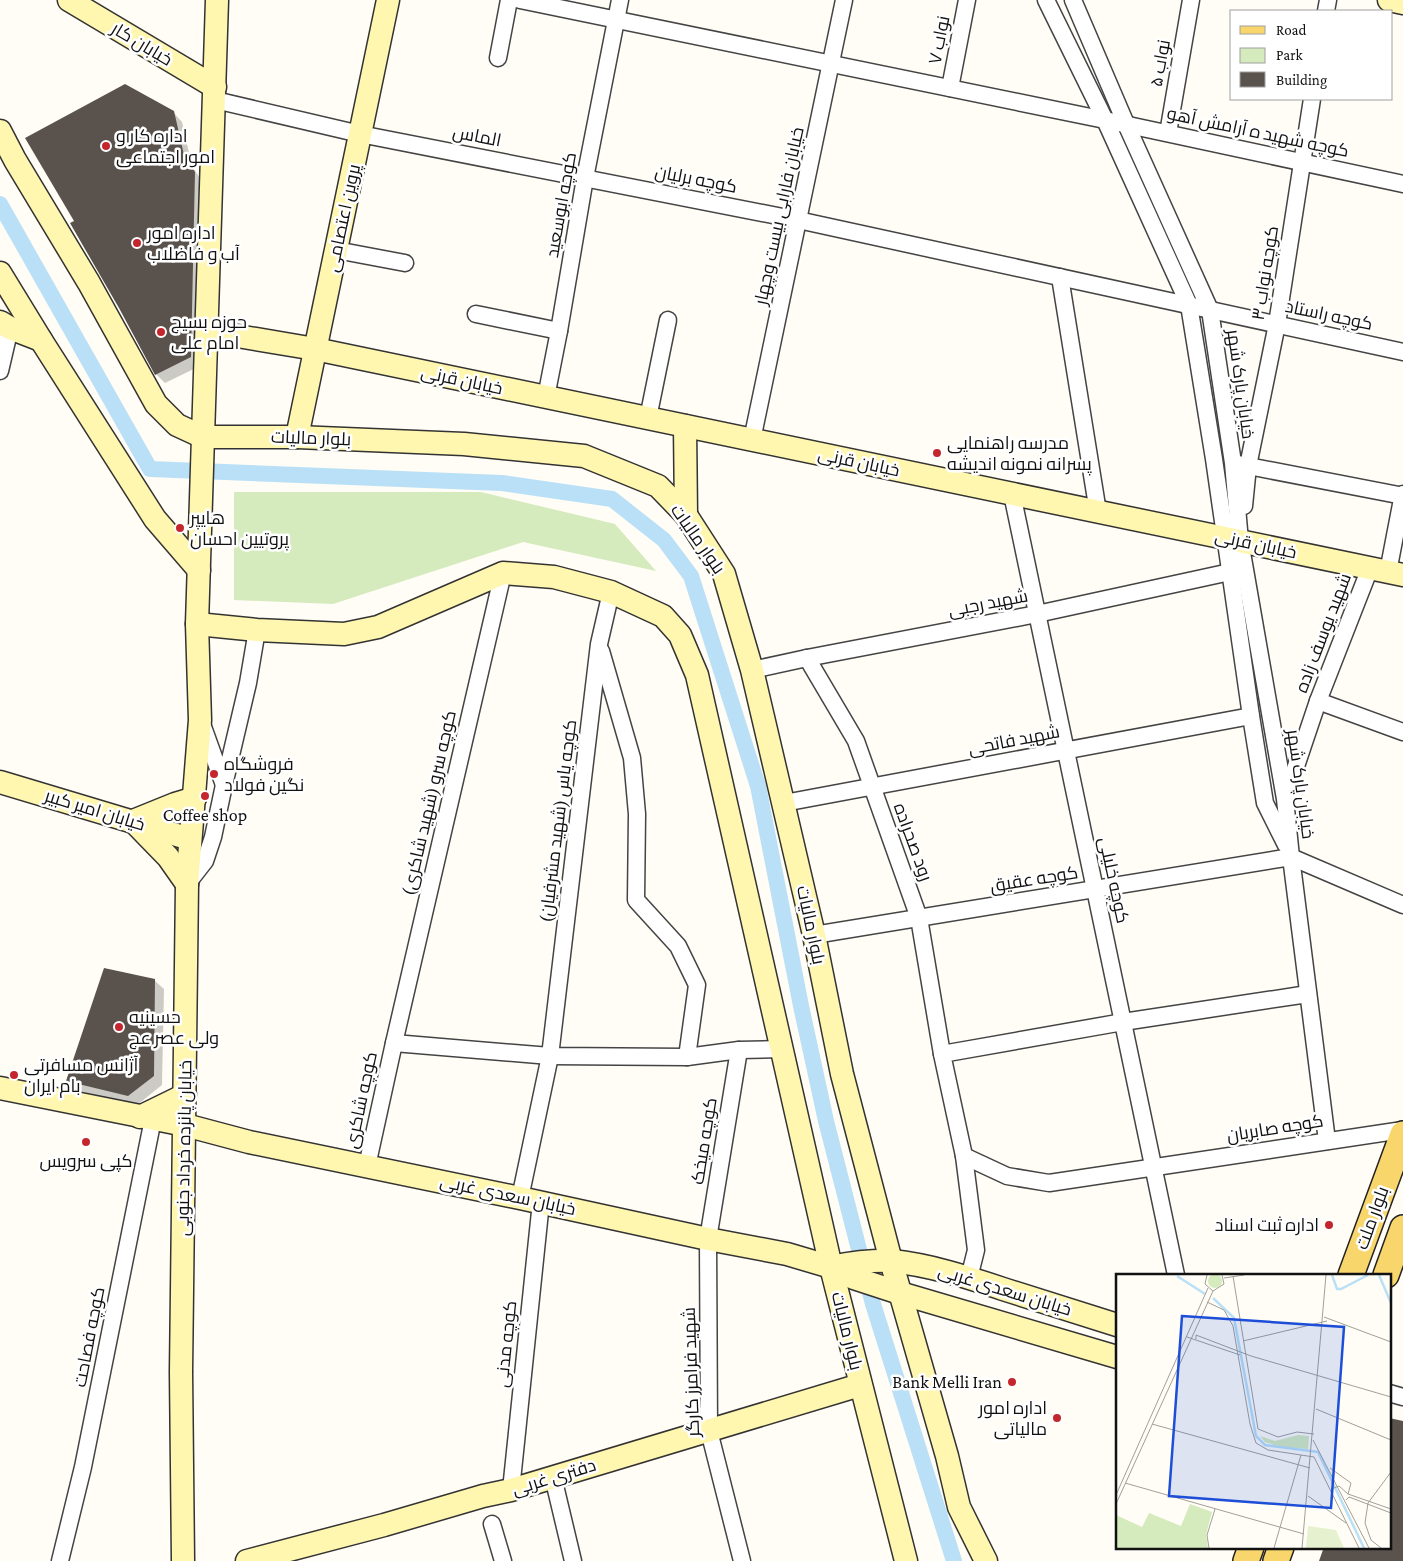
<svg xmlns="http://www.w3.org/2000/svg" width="1403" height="1561" font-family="'Crimson Pro',Cairo,serif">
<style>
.green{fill:#d5ebbd}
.shadow{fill:#0003}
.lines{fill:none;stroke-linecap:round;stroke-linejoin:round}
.canal{stroke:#b9e0f7;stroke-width:16}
.building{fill:#5a524d}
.street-casing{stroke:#444;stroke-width:19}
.secondary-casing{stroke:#333;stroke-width:25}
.primary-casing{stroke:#222;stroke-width:28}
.street{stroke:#fff;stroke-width:16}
.secondary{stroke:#fff6b0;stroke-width:22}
.primary{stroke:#f9d66b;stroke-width:25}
.poi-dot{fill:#c4262e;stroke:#fff;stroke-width:2}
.labels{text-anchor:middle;stroke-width:5;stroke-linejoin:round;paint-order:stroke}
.street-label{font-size:18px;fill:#111;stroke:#fff}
.poi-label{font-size:18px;fill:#111;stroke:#fff;text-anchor:start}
.inset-river{fill:none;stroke:#b9e0f7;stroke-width:2.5}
.inset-road{fill:none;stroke:#a09f9a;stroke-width:1}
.view{fill:#1d4ed8;fill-opacity:0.15;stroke:#1d4ed8;stroke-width:2.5}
.inset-edge{fill:none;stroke:#111;stroke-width:2.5}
</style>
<rect width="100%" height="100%" fill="#fffdf5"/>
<path class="green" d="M 234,492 L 481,492 L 615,524 L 656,571 L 523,542 L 333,604 L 234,600 Z"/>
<g class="shadow">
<path d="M 173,112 L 182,122 L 192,166 L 203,183 L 200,366 L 165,383 L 156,374 L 75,221 Z"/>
<path d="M 154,980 L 164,989 L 162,1085 L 137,1105 L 76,1090 L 67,1081 Z"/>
</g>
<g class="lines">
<path class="canal" d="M 0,204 L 150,469 L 502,483 L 612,499 L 664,540 L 691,576 L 758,786 L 801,1006 L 826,1121 L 873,1304 L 954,1561"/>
</g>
<g class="building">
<path d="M 125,84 L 174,111 L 184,155 L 195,172 L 191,357 L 155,375 L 119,308 L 70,223 L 74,221 L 25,138 Z"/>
<path d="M 104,968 L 155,979 L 154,1076 L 128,1096 L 66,1081 Z"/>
<path d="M 1389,1418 L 1403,1421 L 1403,1561 L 1319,1561 L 1324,1547 L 1389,1547 Z"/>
</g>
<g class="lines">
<defs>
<g id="street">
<path d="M 520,0 L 1105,120 L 1403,184"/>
<path d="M 1046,0 L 1105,120 L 1189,305 L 1214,459 L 1251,716 L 1265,803 L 1286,845"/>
<path d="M 1073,0 L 1126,124 L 1210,310 L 1233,463 L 1240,541 L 1285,799 L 1291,857 L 1327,1141"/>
<path d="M 1326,11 L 1328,0"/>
<path d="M 498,58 L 509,0"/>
<path d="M 950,88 L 967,0"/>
<path d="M 215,100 L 360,134 L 798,220 L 1403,352"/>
<path d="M 1168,133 L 1191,0"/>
<path d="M 336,250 L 405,263"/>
<path d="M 1060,277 L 1098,512"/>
<path d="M 476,314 L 559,331"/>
<path d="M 0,371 L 10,328"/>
<path d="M 546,397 L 559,331 L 585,178 L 620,0"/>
<path d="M 648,418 L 668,320"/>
<path d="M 752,440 L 844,0"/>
<path d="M 1238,464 L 1403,496"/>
<path d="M 1012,494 L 1176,1275"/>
<path d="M 1244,506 L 1248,466 L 1277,324 L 1312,99"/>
<path d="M 1388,572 L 1403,494"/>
<path d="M 601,651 L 632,758 L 637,814 L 636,900 L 678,946 L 697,985 L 687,1057"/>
<path d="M 807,658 L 856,741 L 919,918 L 942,1054"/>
<path d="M 752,670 L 807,658 L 1037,614 L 1230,572"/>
<path d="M 1318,701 L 1403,732"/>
<path d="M 202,724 L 224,785 L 248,683 L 257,630"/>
<path d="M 1286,796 L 1318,701 L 1370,568"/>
<path d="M 784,803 L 1251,716"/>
<path d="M 1291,857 L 1403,905"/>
<path d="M 187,884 L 205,861 L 213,837 L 224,785"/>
<path d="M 814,935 L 1291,857"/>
<path d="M 394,1043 L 550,1056 L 687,1057 L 739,1050 L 782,1049"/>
<path d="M 739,1050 L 708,1239 L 709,1431 L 742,1561"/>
<path d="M 964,1156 L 1007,1176 L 1049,1183 L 1403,1130"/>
<path d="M 367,1166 L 394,1043 L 503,573"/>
<path d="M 520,1198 L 550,1056 L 599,644 L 611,592"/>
<path d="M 969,1278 L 976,1250 L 964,1156 L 942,1054 L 1123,1022 L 1308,994"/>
<path d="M 1389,1393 L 1403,1397"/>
<path d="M 553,1477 L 573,1561"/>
<path d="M 511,1490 L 541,1202"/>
<path d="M 492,1524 L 503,1561"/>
<path d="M 60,1561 L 83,1467 L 153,1119"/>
</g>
<g id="secondary">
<path d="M 69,0 L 215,87"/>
<path d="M 1389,0 L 1403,3"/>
<path d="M 0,131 L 15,160 L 89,283 L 156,404 L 177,425 L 203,437 L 297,437 L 464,444 L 584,456 L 658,486 L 686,515 L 724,574 L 752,670 L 814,935 L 842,1074 L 891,1261 L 947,1456 L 959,1507 L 986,1561"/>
<path d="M 0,273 L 41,340 L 155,519 L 199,570"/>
<path d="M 0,322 L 10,328 L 41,340"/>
<path d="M 208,331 L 315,349 L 1403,575"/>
<path d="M 685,426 L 686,515"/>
<path d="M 297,437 L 388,0"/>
<path d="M 197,624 L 257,630 L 344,634 L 378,627 L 503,573 L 554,577 L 611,592 L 663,616 L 680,635 L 697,675 L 831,1267 L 906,1561"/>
<path d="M 0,782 L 190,839"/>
<path d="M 187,884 L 168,857 L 133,821 L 175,804 L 195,798"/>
<path d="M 0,1088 L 185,1125 L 249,1142 L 520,1198 L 708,1239 L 787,1254 L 831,1267 L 854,1278 L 900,1293 L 1117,1357"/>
<path d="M 140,1117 L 185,1095"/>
<path d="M 831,1267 C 851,1263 871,1260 892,1261 C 930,1265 967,1277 1003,1289 C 1041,1301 1079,1313 1117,1325"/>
<path d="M 183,1561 L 181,1372 L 187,884 L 200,720 L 197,624 L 217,0"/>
<path d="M 247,1561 L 384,1525 L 483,1496 L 511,1490 L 860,1385"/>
</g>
<g id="primary">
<path d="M 1351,1275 L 1403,1134"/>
<path d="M 1386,1275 L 1403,1228"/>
<path d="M 1246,1561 L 1251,1547"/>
<path d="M 1276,1561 L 1281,1547"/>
</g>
</defs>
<use href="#street" class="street-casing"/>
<use href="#secondary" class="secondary-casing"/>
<use href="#primary" class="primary-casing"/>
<use href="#street" class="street"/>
<use href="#secondary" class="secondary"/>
<use href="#primary" class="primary"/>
</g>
<g class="poi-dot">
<circle cx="106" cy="146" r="5"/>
<circle cx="137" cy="243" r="5"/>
<circle cx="161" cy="332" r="5"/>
<circle cx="937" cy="453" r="5"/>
<circle cx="180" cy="528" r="5"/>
<circle cx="214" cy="774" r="5"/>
<circle cx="205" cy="796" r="5"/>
<circle cx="119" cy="1027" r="5"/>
<circle cx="14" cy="1075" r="5"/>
<circle cx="86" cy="1142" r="5"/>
<circle cx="1329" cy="1225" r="5"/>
<circle cx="1012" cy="1382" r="5"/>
<circle cx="1057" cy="1418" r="5"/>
</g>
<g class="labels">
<g class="street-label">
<text transform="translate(939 40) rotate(-79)" y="6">نواب ۷</text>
<text transform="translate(142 44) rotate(31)" y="6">خیابان کار</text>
<text transform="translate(1160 63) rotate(-80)" y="6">نواب ۵</text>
<text transform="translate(1258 132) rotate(12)" y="6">کوچه شهید ه آرامش آهو</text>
<text transform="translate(477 136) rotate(11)" y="6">الماس</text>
<text transform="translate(696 179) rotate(11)" y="6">کوچه برلیان</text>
<text transform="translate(561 205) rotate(-80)" y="6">کوچه ابوسعید</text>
<text transform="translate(779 216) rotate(-78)" y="6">خیابان فارابی بیست وچهار</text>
<text transform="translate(343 218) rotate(-78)" y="6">پروین اعتصامی</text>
<text transform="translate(1265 273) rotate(-81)" y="6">کوچه نواب ۳</text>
<text transform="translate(1329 315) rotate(12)" y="6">کوچه راستاد</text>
<text transform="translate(462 380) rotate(12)" y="6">خیابان قرنی</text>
<text transform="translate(1241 384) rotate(82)" y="6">خیابان پارک شهر</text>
<text transform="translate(311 438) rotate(2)" y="6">بلوار مالیات</text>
<text transform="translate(859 462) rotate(12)" y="6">خیابان قرنی</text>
<text transform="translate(698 539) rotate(55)" y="6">بلوار مالیات</text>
<text transform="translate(1256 544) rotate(12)" y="6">خیابان قرنی</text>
<text transform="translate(988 603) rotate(-11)" y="6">شهید رجبی</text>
<text transform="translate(1323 633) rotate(-69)" y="6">شهید یوسف زاده</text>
<text transform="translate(1014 740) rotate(-11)" y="6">شهید فاتحی</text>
<text transform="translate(1301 784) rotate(82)" y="6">خیابان پارک شهر</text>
<text transform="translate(429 803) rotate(-77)" y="6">کوچه سرو (شهید شاکری)</text>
<text transform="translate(95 810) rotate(17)" y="6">خیابان امیر کبیر</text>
<text transform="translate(558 821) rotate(-83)" y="6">کوچه یاس (شهید مشرفیان)</text>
<text transform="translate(913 842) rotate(70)" y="6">رود صحراده</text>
<text transform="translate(1034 879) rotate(-9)" y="6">کوچه عقیق</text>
<text transform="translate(1114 880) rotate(78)" y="6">کوچه خلیلی</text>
<text transform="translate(811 925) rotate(78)" y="6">بلوار مالیات</text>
<text transform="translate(361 1100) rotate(-78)" y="6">کوچه شاکری</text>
<text transform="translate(1275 1128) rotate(-9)" y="6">کوچه صابریان</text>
<text transform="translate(704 1141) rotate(-81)" y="6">کوچه میخک</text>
<text transform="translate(184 1148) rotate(-89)" y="6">خیابان پانزده خرداد جنوبی</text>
<text transform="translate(508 1195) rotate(12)" y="6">خیابان سعدی غربی</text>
<text transform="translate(1372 1218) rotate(-70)" y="6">بلوار ملت</text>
<text transform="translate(1005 1290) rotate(17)" y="6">خیابان سعدی غربی</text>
<text transform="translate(847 1331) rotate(76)" y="6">بلوار مالیات</text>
<text transform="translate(89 1337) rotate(-79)" y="6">کوچه فصاحت</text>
<text transform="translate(506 1344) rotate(-84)" y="6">کوچه مدنی</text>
<text transform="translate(691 1372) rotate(-92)" y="6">شهید فرامرز کارگر</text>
<text transform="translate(554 1477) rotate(-17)" y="6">دفتری غربی</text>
</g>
<g class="poi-label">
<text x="116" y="142">اداره کار و<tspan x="116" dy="21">امور اجتماعی</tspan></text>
<text x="147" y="239">اداره امور<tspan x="147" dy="21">آب و فاضلاب</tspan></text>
<text x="171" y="328">حوزه بسیج<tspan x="171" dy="21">امام علی</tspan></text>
<text x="947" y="449">مدرسه راهنمایی<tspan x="947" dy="21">پسرانه نمونه اندیشه</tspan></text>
<text x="190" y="524">هایپر<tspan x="190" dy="21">پروتیین احسان</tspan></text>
<text x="224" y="770">فروشگاه<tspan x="224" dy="21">نگین فولاد</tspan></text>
<text x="205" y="821" text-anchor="middle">Coffee shop</text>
<text x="129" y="1023">حسینیه<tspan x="129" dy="21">ولی عصر عج</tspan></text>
<text x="24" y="1071">آژانس مسافرتی<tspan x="24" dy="21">بام ایران</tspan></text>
<text x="86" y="1167" text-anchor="middle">کپی سرویس</text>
<text x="1319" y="1231" text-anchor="end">اداره ثبت اسناد</text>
<text x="1002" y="1388" text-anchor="end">Bank Melli Iran</text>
<text x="1047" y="1414" text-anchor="end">اداره امور<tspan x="1047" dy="21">مالیاتی</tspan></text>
</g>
</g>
<g transform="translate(1116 1274)">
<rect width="275" height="275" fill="#fffdf5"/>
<path d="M92 7a7 7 0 1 1 14 0a7 7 0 1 1-14 0ZM 182,161 L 193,162 L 192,175 L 164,173 L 149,168 L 144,162 L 159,167 ZM 74,230 L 96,238 L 90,261 L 92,274 L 0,274 L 0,241 L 26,253 L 33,239 L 65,252 Z" fill="#d5ebbd"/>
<path d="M 192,252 L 220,256 L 228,274 L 190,274 Z" fill="#e6f2cf"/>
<path class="inset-river" d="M 216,1 L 221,15 L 225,15 L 252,1M 263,1 L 275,29M 61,2 L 89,20M 97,24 L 118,44 L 140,162 L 149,171 L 202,178 L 248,274"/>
<path class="inset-road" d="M 91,1 L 89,10 L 97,17 L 108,10 L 106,1M 117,2 L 142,155 L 162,163 L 181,158 L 198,160M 108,4 L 128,1M 91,28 L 108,36 L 117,52 L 134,150 L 140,169 L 152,176 L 198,183 L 243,274M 208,43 L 275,68M 71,63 L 124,81M 80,65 L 80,61 L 135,82 L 275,123M 127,67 L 211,47M 200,135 L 275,166M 36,150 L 194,194M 197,166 L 253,274M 214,194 L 235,209 L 232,220M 9,209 L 188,260M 215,215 L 223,212 L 232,220 L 275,235M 0,221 L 92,14M 192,222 L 230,249M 230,226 L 233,223 L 275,239M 0,230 L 97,17M 93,274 L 91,261 L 99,235M 158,274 L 185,181M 186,274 L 210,1M 265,274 L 255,266 L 249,249 L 252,229 L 275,198"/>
<path class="view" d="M 66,42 L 228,53 L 215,234 L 53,222 Z"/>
<rect width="275" height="275" class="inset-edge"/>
</g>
<rect x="1230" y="10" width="162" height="90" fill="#ffffff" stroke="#a0a0a0"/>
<rect x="1240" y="26" width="25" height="8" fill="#f9d66b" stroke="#a0a0a0"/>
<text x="1276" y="35" font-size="15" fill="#111111">Road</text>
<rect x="1240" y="48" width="25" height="15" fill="#d5ebbd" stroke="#a0a0a0"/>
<text x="1276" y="60" font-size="15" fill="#111111">Park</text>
<rect x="1240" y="72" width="25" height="15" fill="#5a524d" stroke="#a0a0a0"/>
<text x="1276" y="85" font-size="15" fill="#111111">Building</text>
</svg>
